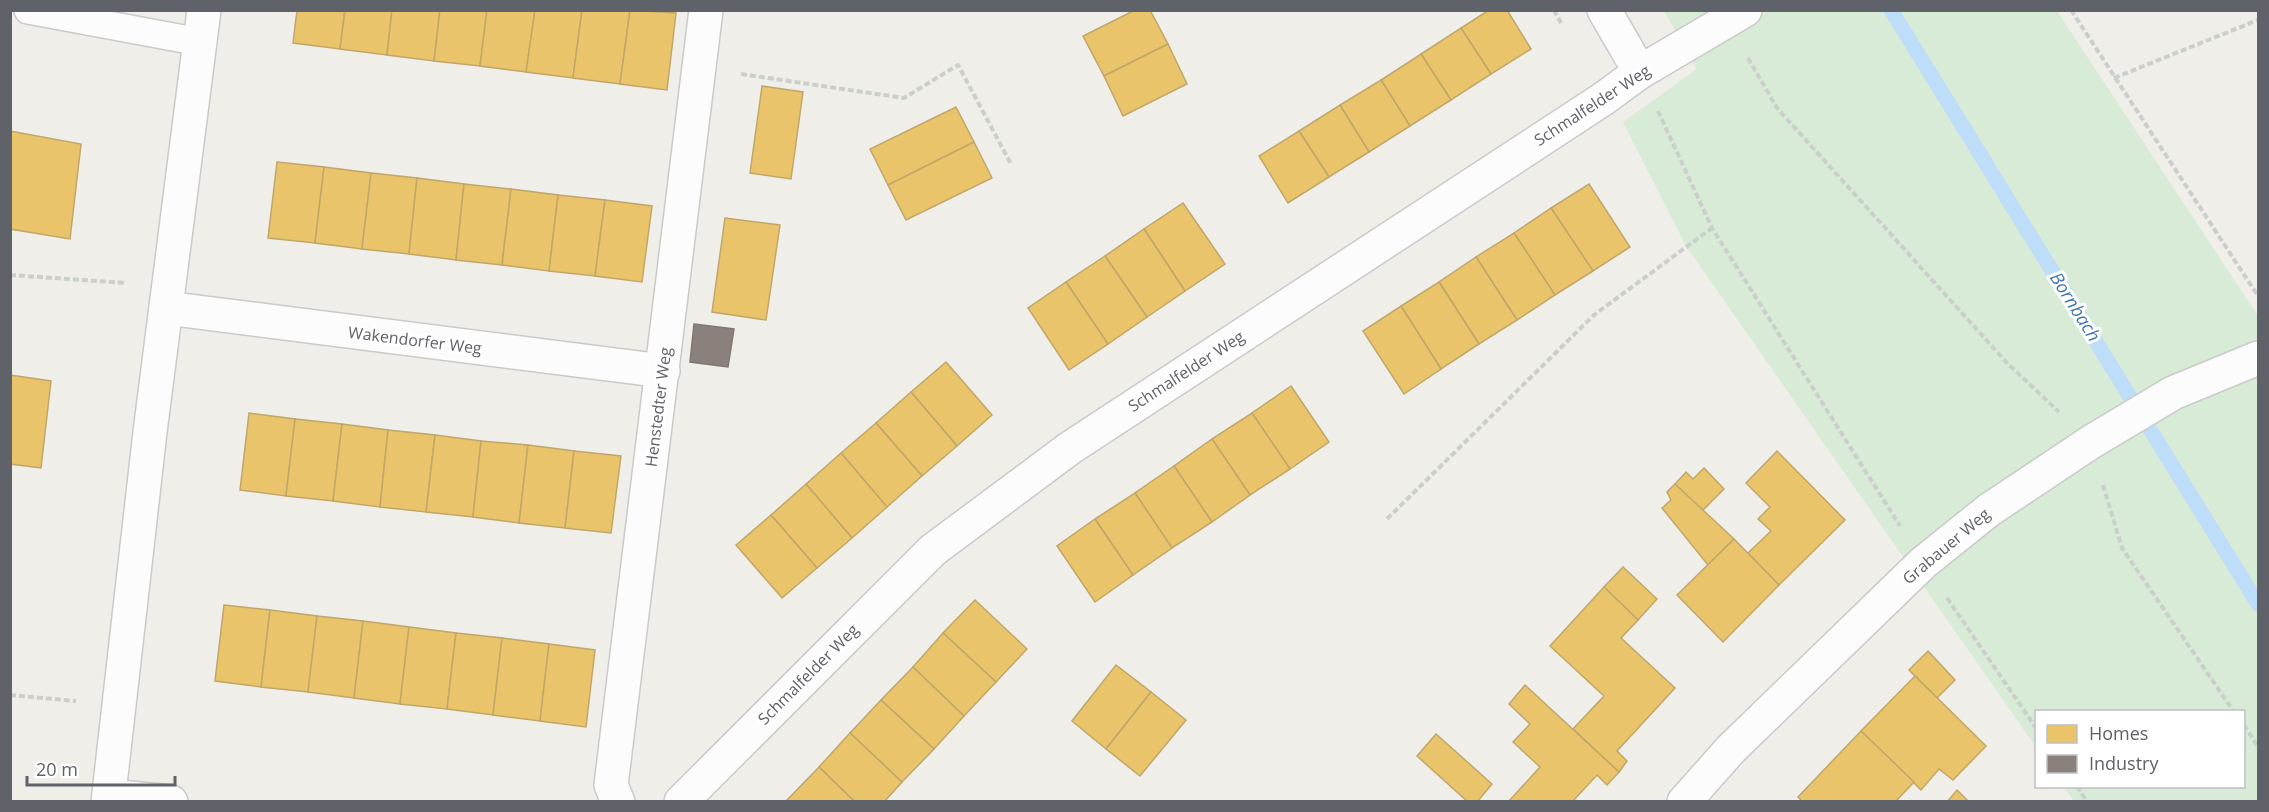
<svg xmlns="http://www.w3.org/2000/svg" width="2269" height="812" font-family="'Open Sans',sans-serif">
<style>
.green{fill:#d7ebd6}
.homes{fill:#e9c46a;stroke:#c0a769;stroke-width:1.5}
.industry{fill:#8a817c;stroke:#7d7876;stroke-width:1.5}
.lines{fill:none;stroke-linecap:round;stroke-linejoin:round}
.stream{stroke:#beddf8;stroke-width:15}
.lane-casing{stroke:#cbcaca;stroke-width:30}
.street-casing{stroke:#cbcaca;stroke-width:36}
.path{stroke:#cbcfcc;stroke-width:4;stroke-dasharray:6 3;stroke-linecap:butt}
.lane{stroke:#fdfcfc;stroke-width:27}
.street{stroke:#fdfcfc;stroke-width:33}
.labels{text-anchor:middle;stroke-width:6;stroke-linejoin:round;paint-order:stroke}
.street-label{font-size:16px;fill:#5f6268;stroke:#fff}
.water-label{font-size:18px;font-style:italic;fill:#4275b4;stroke:#fff}
</style>
<rect width="100%" height="100%" fill="#efeee9"/>
<path class="green" d="M 1664,11 L 2057,11 L 2258,316 L 2258,801 L 2074,801 L 2064,787 L 2244,786 L 2244,712 L 2036,712 L 2036,747 L 1686,246 L 1623,122 L 1697,69 Z"/>
<g class="homes">
<path d="M 297,10 L 345,10 L 340,49 L 293,43 Z"/>
<path d="M 345,10 L 392,10 L 387,55 L 340,49 Z"/>
<path d="M 392,10 L 440,10 L 434,61 L 387,55 Z"/>
<path d="M 440,10 L 487,10 L 480,66 L 434,61 Z"/>
<path d="M 487,10 L 535,10 L 526,72 L 480,66 Z"/>
<path d="M 535,10 L 582,10 L 573,78 L 526,72 Z"/>
<path d="M 582,10 L 630,10 L 620,84 L 573,78 Z"/>
<path d="M 630,10 L 676,13 L 667,90 L 620,84 Z"/>
<path d="M 1135,10 L 1150,10 L 1168,44 L 1104,76 L 1083,36 Z"/>
<path d="M 1489,10 L 1507,10 L 1531,49 L 1491,74 L 1461,28 Z"/>
<path d="M 1461,28 L 1491,74 L 1451,100 L 1421,54 Z"/>
<path d="M 1168,44 L 1187,84 L 1123,116 L 1104,76 Z"/>
<path d="M 1421,54 L 1451,100 L 1410,126 L 1381,80 Z"/>
<path d="M 1381,80 L 1410,126 L 1369,152 L 1340,105 Z"/>
<path d="M 762,86 L 803,92 L 791,179 L 750,173 Z"/>
<path d="M 1340,105 L 1369,152 L 1329,177 L 1299,131 Z"/>
<path d="M 956,107 L 974,142 L 888,185 L 870,149 Z"/>
<path d="M 10,131 L 81,144 L 70,239 L 10,229 Z"/>
<path d="M 1299,131 L 1329,177 L 1288,203 L 1259,156 Z"/>
<path d="M 974,142 L 992,178 L 906,220 L 888,185 Z"/>
<path d="M 277,162 L 324,167 L 315,243 L 268,238 Z"/>
<path d="M 324,167 L 371,173 L 362,249 L 315,243 Z"/>
<path d="M 371,173 L 417,178 L 409,254 L 362,249 Z"/>
<path d="M 417,178 L 464,184 L 456,260 L 409,254 Z"/>
<path d="M 464,184 L 511,189 L 502,265 L 456,260 Z"/>
<path d="M 1589,184 L 1630,247 L 1593,271 L 1551,208 Z"/>
<path d="M 511,189 L 558,195 L 549,271 L 502,265 Z"/>
<path d="M 558,195 L 605,200 L 595,276 L 549,271 Z"/>
<path d="M 605,200 L 652,206 L 642,282 L 595,276 Z"/>
<path d="M 1183,203 L 1225,264 L 1185,291 L 1144,229 Z"/>
<path d="M 1551,208 L 1593,271 L 1555,295 L 1514,233 Z"/>
<path d="M 725,218 L 780,225 L 766,320 L 712,312 Z"/>
<path d="M 1144,229 L 1185,291 L 1147,317 L 1105,256 Z"/>
<path d="M 1514,233 L 1555,295 L 1517,320 L 1476,257 Z"/>
<path d="M 1105,256 L 1147,317 L 1108,344 L 1066,282 Z"/>
<path d="M 1476,257 L 1517,320 L 1479,344 L 1439,282 Z"/>
<path d="M 1066,282 L 1108,344 L 1069,370 L 1028,308 Z"/>
<path d="M 1439,282 L 1479,344 L 1441,369 L 1401,306 Z"/>
<path d="M 1401,306 L 1441,369 L 1404,394 L 1363,331 Z"/>
<path d="M 946,362 L 992,415 L 957,446 L 911,392 Z"/>
<path d="M 10,375 L 51,381 L 41,468 L 10,464 Z"/>
<path d="M 1291,386 L 1329,442 L 1290,469 L 1252,413 Z"/>
<path d="M 911,392 L 957,446 L 922,476 L 876,423 Z"/>
<path d="M 249,413 L 295,419 L 286,496 L 240,490 Z"/>
<path d="M 1252,413 L 1290,469 L 1250,495 L 1212,439 Z"/>
<path d="M 295,419 L 342,424 L 333,501 L 286,496 Z"/>
<path d="M 876,423 L 922,476 L 887,507 L 841,453 Z"/>
<path d="M 342,424 L 388,430 L 380,507 L 333,501 Z"/>
<path d="M 388,430 L 435,435 L 426,512 L 380,507 Z"/>
<path d="M 435,435 L 481,441 L 473,517 L 426,512 Z"/>
<path d="M 1212,439 L 1250,495 L 1212,522 L 1174,466 Z"/>
<path d="M 481,441 L 528,445 L 519,523 L 473,517 Z"/>
<path d="M 528,445 L 574,451 L 565,528 L 519,523 Z"/>
<path d="M 574,451 L 621,456 L 611,533 L 565,528 Z"/>
<path d="M 1777,451 L 1845,520 L 1779,585 L 1748,553 L 1771,531 L 1758,519 L 1770,507 L 1746,483 Z"/>
<path d="M 841,453 L 887,507 L 852,538 L 806,484 Z"/>
<path d="M 1174,466 L 1212,522 L 1172,548 L 1135,493 Z"/>
<path d="M 1704,468 L 1724,489 L 1702,511 L 1675,484 L 1686,472 L 1693,479 Z"/>
<path d="M 806,484 L 852,538 L 817,568 L 771,515 Z"/>
<path d="M 1675,484 L 1734,539 L 1708,565 L 1662,508 L 1671,500 L 1667,492 Z"/>
<path d="M 1135,493 L 1172,548 L 1133,575 L 1095,519 Z"/>
<path d="M 771,515 L 817,568 L 782,598 L 736,545 Z"/>
<path d="M 1095,519 L 1133,575 L 1095,602 L 1057,546 Z"/>
<path d="M 1734,539 L 1779,585 L 1723,642 L 1677,595 Z"/>
<path d="M 1623,567 L 1657,599 L 1638,620 L 1604,587 Z"/>
<path d="M 1604,587 L 1638,620 L 1621,638 L 1675,688 L 1617,751 L 1627,761 L 1619,772 L 1573,729 L 1604,696 L 1550,646 Z"/>
<path d="M 975,600 L 1027,649 L 996,682 L 943,633 Z"/>
<path d="M 224,605 L 270,610 L 261,687 L 215,681 Z"/>
<path d="M 270,610 L 317,616 L 308,692 L 261,687 Z"/>
<path d="M 317,616 L 363,621 L 354,698 L 308,692 Z"/>
<path d="M 363,621 L 409,627 L 400,704 L 354,698 Z"/>
<path d="M 409,627 L 456,633 L 447,709 L 400,704 Z"/>
<path d="M 456,633 L 502,638 L 493,715 L 447,709 Z"/>
<path d="M 943,633 L 996,682 L 964,716 L 913,667 Z"/>
<path d="M 502,638 L 549,644 L 540,721 L 493,715 Z"/>
<path d="M 549,644 L 595,650 L 586,727 L 540,721 Z"/>
<path d="M 1928,651 L 1955,680 L 1937,698 L 1909,670 Z"/>
<path d="M 1116,665 L 1151,692 L 1106,749 L 1072,721 Z"/>
<path d="M 913,667 L 964,716 L 934,749 L 881,700 Z"/>
<path d="M 1915,676 L 1986,746 L 1953,780 L 1939,769 L 1921,790 L 1861,731 Z"/>
<path d="M 1525,685 L 1619,772 L 1607,785 L 1597,775 L 1572,802 L 1508,802 L 1540,767 L 1513,742 L 1530,724 L 1509,704 Z"/>
<path d="M 1151,692 L 1186,720 L 1140,776 L 1106,749 Z"/>
<path d="M 881,700 L 934,749 L 902,782 L 850,733 Z"/>
<path d="M 1861,731 L 1914,782 L 1895,802 L 1803,802 L 1798,797 Z"/>
<path d="M 850,733 L 902,782 L 884,802 L 855,802 L 819,767 Z"/>
<path d="M 1436,734 L 1492,784 L 1477,802 L 1468,802 L 1417,756 Z"/>
<path d="M 819,767 L 855,802 L 789,802 L 787,800 Z"/>
<path d="M 1957,790 L 1969,802 L 1947,802 Z"/>
</g>
<path class="industry" d="M 694,324 L 734,329 L 728,367 L 690,362 Z"/>
<g class="lines">
<path class="stream" d="M 1891,10 L 2258,604"/>
<defs>
<path id="lane" d="M 28,10 L 200,42"/>
<g id="street">
<path d="M 1604,10 L 1640,72"/>
<path d="M 166,308 L 663,371"/>
<path d="M 109,796 L 171,802"/>
<path d="M 108,802 L 150,432 L 204,10"/>
<path d="M 618,802 L 611,785 L 706,10"/>
<path d="M 681,802 L 933,550 L 1070,448 L 1603,99 L 1640,72 L 1745,10"/>
<path d="M 1684,802 L 1731,749 L 1923,563 L 1989,510 L 2091,442 L 2173,393 L 2258,358"/>
</g>
</defs>
<use href="#lane" class="lane-casing"/>
<use href="#street" class="street-casing"/>
<g class="path">
<path d="M 1554,10 L 1561,23"/>
<path d="M 2071,10 L 2258,296"/>
<path d="M 1748,58 L 1777,108 L 2007,363 L 2059,412"/>
<path d="M 741,74 L 904,98 L 958,65 L 1011,164"/>
<path d="M 2114,78 L 2258,20"/>
<path d="M 1658,111 L 1712,228 L 1900,526"/>
<path d="M 10,275 L 126,283"/>
<path d="M 2103,485 L 2122,548 L 2234,712"/>
<path d="M 1387,519 L 1594,315 L 1712,228"/>
<path d="M 1947,598 L 2036,728"/>
<path d="M 10,695 L 76,701"/>
<path d="M 2244,725 L 2258,747"/>
<path d="M 2077,786 L 2087,802"/>
</g>
<use href="#lane" class="lane"/>
<use href="#street" class="street"/>
</g>
<g class="labels">
<g class="street-label">
<text transform="translate(1592 105) rotate(-33)" y="6">Schmalfelder Weg</text>
<text transform="translate(415 340) rotate(7)" y="6">Wakendorfer Weg</text>
<text transform="translate(1186 371) rotate(-33)" y="6">Schmalfelder Weg</text>
<text transform="translate(658 407) rotate(-83)" y="6">Henstedter Weg</text>
<text transform="translate(1946 546) rotate(-40)" y="6">Grabauer Weg</text>
<text transform="translate(808 674) rotate(-45)" y="6">Schmalfelder Weg</text>
</g>
<g class="water-label">
<text transform="translate(2075 307) rotate(58)" y="6">Bornbach</text>
</g>
</g>
<rect width="2269" height="812" fill="none" stroke="#5f6268" stroke-width="24"/>
<rect x="2035" y="710" width="210" height="78" fill="#ffffff" stroke="#bfc0c3" stroke-width="1.5"/>
<rect x="2047" y="725" width="30" height="18" fill="#e9c46a" stroke="#bfc0c3" stroke-width="1.5"/>
<text x="2089" y="740" font-size="18" fill="#5f6268">Homes</text>
<rect x="2047" y="755" width="30" height="18" fill="#8a817c" stroke="#bfc0c3" stroke-width="1.5"/>
<text x="2089" y="770" font-size="18" fill="#5f6268">Industry</text>
<path d="M27 776v9h148v-9" fill="none" stroke="#5f6268" stroke-width="3"/>
<text x="36" y="776" font-size="18" fill="#5f6268" stroke="#ffffff" stroke-width="4.5" paint-order="stroke">20 m</text>
</svg>
